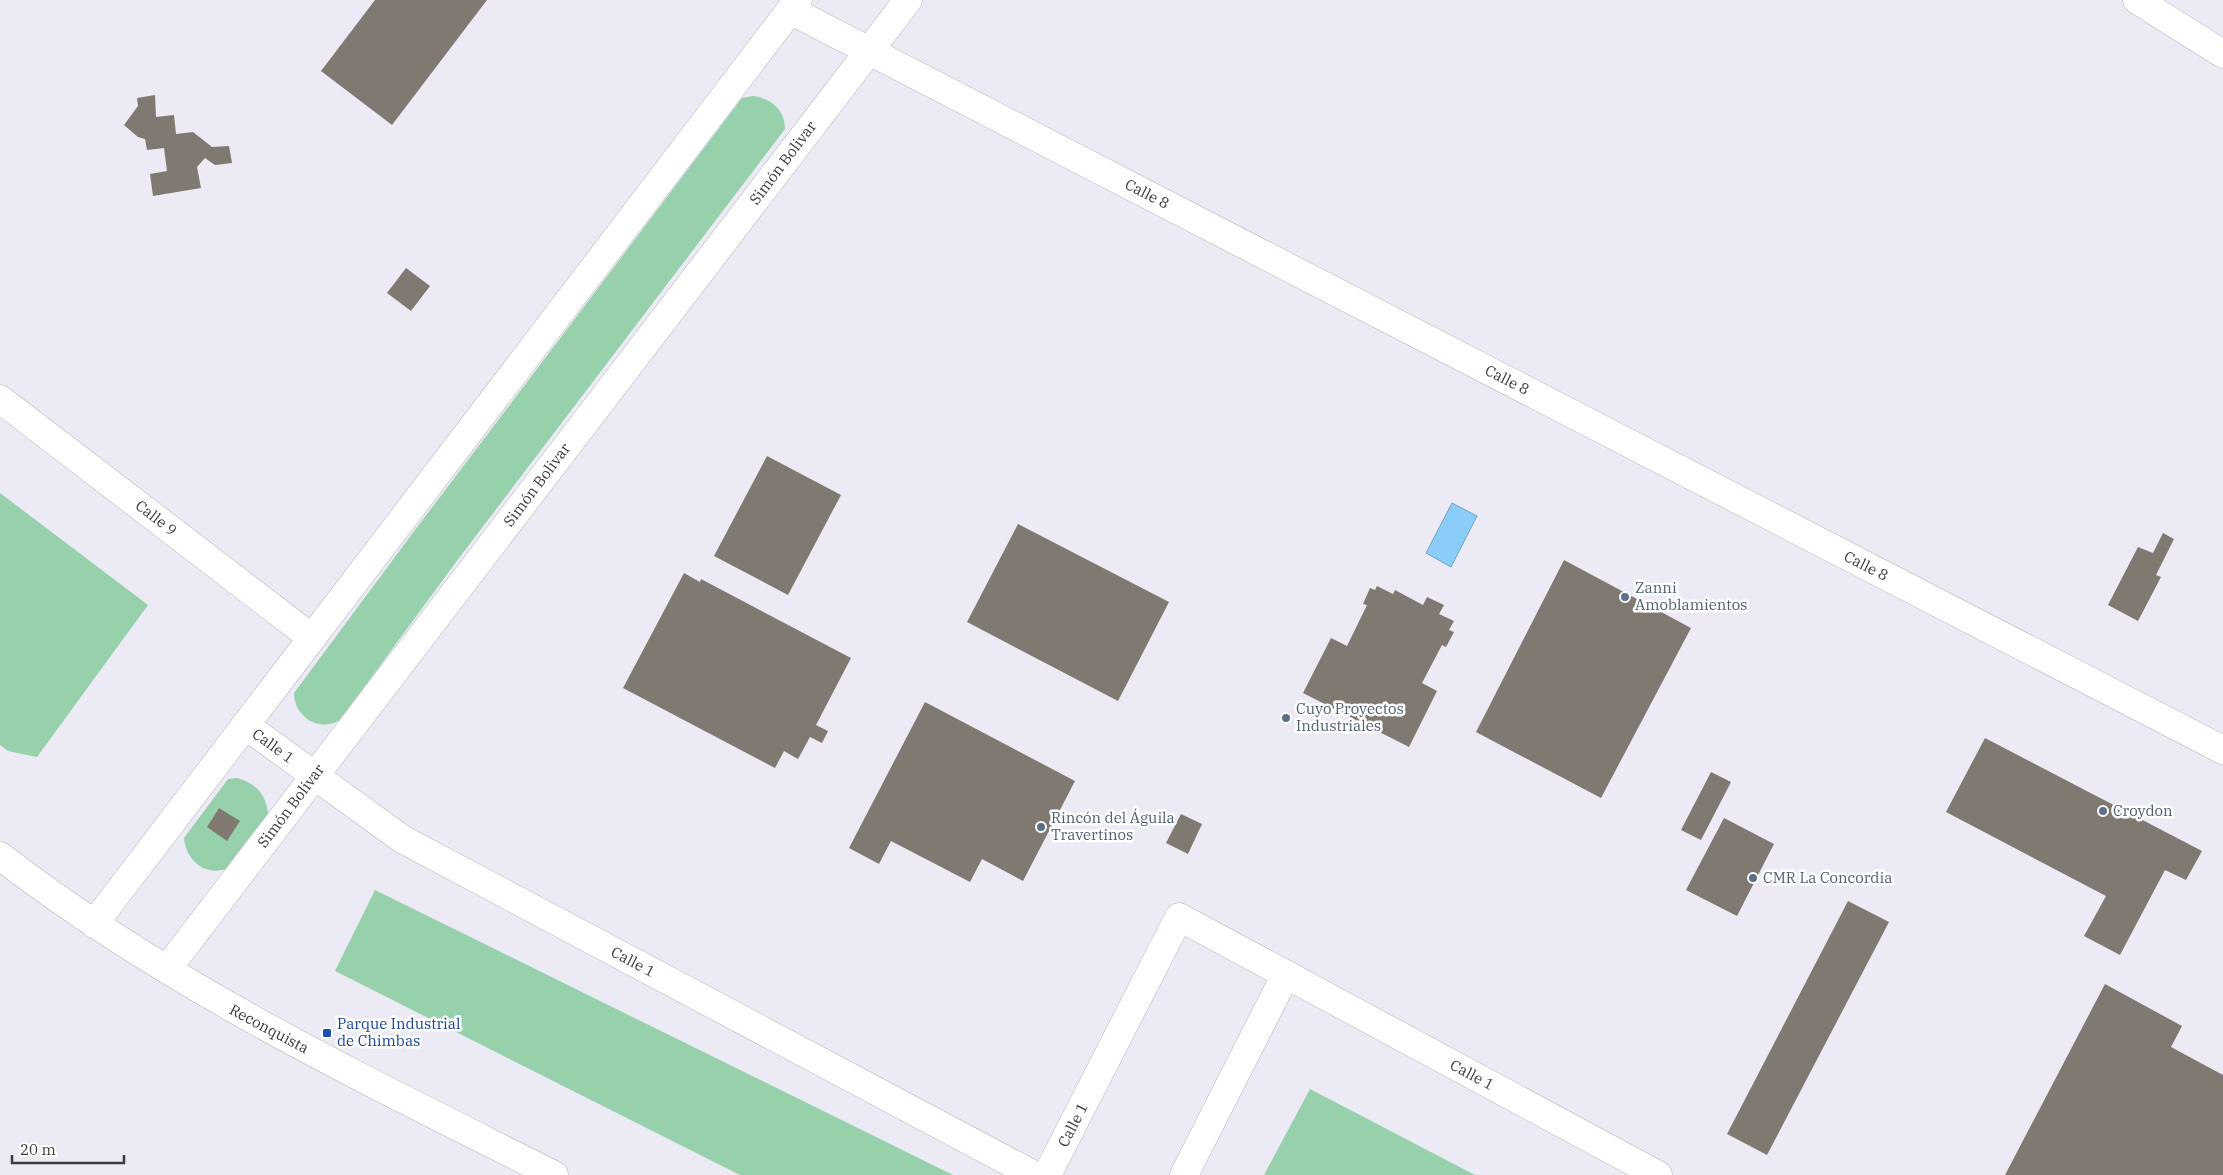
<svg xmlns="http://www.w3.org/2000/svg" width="2223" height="1175" font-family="'IBM Plex Serif',serif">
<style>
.green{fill:#96d1ac}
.water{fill:#8bcdf9;stroke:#73a1c1}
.building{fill:#807972}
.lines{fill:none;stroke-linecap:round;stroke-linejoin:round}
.minor-casing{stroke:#b6b4bd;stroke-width:29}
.minor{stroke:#fff;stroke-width:28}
.service-dot{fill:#5c6f8a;stroke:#fff;stroke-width:2}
.transit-dot{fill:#1a4fb4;stroke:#fff;stroke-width:2}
.labels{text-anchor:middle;stroke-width:5;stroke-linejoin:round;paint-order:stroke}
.street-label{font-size:15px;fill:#3b3a3d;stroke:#fff}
.service-label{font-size:15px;fill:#4e5e75;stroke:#fff;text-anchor:start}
.transit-label{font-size:15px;fill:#164399;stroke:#fff;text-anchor:start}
</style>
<rect width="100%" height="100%" fill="#eceaf4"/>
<g class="green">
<path d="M 753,96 C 771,98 785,110 785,129 L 456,562 L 340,720 C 318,733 294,716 294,693 L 415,530 L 742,98 Z"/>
<path d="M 0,493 L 148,605 L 37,757 L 8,751 L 0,745 Z"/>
<path d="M 237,778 C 256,783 267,795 268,815 L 226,869 C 204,876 186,860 184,838 L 228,779 Z"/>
<path d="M 375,890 L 953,1175 L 740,1175 L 335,971 Z"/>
<path d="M 1310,1089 L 1475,1175 L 1264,1175 Z"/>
</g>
<path class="water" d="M 1452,503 L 1477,516 L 1451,567 L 1426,553 Z"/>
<g class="building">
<path d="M 375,0 L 487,0 L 392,125 L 321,71 Z"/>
<path d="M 155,95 L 156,117 L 174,115 L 176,134 L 193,132 L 212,147 L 229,146 L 232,163 L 215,165 L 205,158 L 197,167 L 201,188 L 153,196 L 150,174 L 167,171 L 164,148 L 147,150 L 145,139 L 138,137 L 124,125 L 138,106 L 137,98 Z"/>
<path d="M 406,268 L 430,286 L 411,311 L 387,293 Z"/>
<path d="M 767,456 L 841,495 L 788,595 L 714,556 Z"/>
<path d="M 1018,524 L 1169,602 L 1118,701 L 967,622 Z"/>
<path d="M 2163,533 L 2174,539 L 2156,575 L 2161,577 L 2138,621 L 2108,605 L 2138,547 L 2153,553 Z"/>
<path d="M 1564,560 L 1691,628 L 1601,798 L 1476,732 Z"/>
<path d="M 684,573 L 700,582 L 701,579 L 851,658 L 816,725 L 828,731 L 822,743 L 810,737 L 798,759 L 784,751 L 775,768 L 623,688 Z"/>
<path d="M 1377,586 L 1393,594 L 1395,590 L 1423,605 L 1427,597 L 1444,605 L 1439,614 L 1454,621 L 1449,630 L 1454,632 L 1446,647 L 1442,645 L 1422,683 L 1437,691 L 1409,747 L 1303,693 L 1331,638 L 1347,646 L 1367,605 L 1363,604 L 1370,588 L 1375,590 Z"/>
<path d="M 925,702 L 1075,781 L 1023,881 L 982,859 L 970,882 L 891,841 L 879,864 L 849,848 Z"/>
<path d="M 1985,738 L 2202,851 L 2186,880 L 2165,870 L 2120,955 L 2084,936 L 2106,896 L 1946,812 Z"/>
<path d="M 1711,772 L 1731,782 L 1701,840 L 1681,830 Z"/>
<path d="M 219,808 L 240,821 L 227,841 L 207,827 Z"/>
<path d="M 1181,814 L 1202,824 L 1188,854 L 1166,843 Z"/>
<path d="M 1724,818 L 1774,844 L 1737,916 L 1686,890 Z"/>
<path d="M 1848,901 L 1889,922 L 1767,1155 L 1727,1134 Z"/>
<path d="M 2105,984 L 2182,1026 L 2171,1047 L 2223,1075 L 2223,1175 L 2005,1175 Z"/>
</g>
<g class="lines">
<defs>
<g id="minor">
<path d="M 2137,0 L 2223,54"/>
<path d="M 790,10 L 2223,750"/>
<path d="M 0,399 L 312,638"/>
<path d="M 245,725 L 402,839 L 1034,1175"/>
<path d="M 0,856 C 170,987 364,1079 554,1175"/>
<path d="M 94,924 L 798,0"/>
<path d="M 167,969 L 908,0"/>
<path d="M 1047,1175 L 1179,917 L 1658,1175"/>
<path d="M 1184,1175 L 1286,974"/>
</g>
</defs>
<use href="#minor" class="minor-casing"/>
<use href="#minor" class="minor"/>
</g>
<g class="service-dot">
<circle cx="1625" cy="597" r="5"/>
<circle cx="1286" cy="718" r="5"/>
<circle cx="2103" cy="811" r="5"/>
<circle cx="1041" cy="827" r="5"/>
<circle cx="1753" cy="878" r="5"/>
</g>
<rect class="transit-dot" x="322" y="1028" width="10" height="10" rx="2.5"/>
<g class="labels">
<g class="street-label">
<text transform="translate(783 163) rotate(-53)" y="5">Simón Bolivar</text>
<text transform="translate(1147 194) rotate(27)" y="5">Calle 8</text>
<text transform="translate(1507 380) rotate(27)" y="5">Calle 8</text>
<text transform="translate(537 485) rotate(-53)" y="5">Simón Bolivar</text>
<text transform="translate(156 518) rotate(38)" y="5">Calle 9</text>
<text transform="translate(1866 566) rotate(27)" y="5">Calle 8</text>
<text transform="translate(273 746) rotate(36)" y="5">Calle 1</text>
<text transform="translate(291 806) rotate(-53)" y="5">Simón Bolivar</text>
<text transform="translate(633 962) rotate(28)" y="5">Calle 1</text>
<text transform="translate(269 1029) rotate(28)" y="5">Reconquista</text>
<text transform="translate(1472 1075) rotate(28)" y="5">Calle 1</text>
<text transform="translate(1073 1125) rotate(-63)" y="5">Calle 1</text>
</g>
<g class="service-label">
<text x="1635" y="593">Zanni<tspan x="1635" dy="17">Amoblamientos</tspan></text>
<text x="1296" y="714">Cuyo Proyectos<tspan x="1296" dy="17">Industriales</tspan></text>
<text x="2113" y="816">Croydon</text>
<text x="1051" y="823">Rincón del Águila<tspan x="1051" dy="17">Travertinos</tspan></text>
<text x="1763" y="883">CMR La Concordia</text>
</g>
<g class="transit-label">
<text x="337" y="1029">Parque Industrial<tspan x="337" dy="17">de Chimbas</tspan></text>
</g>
</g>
<path d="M12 1155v8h112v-8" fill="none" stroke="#3b3a3d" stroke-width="2.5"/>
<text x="20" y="1155" font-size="15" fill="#3b3a3d" stroke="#ffffff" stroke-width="4" paint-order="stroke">20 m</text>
</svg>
